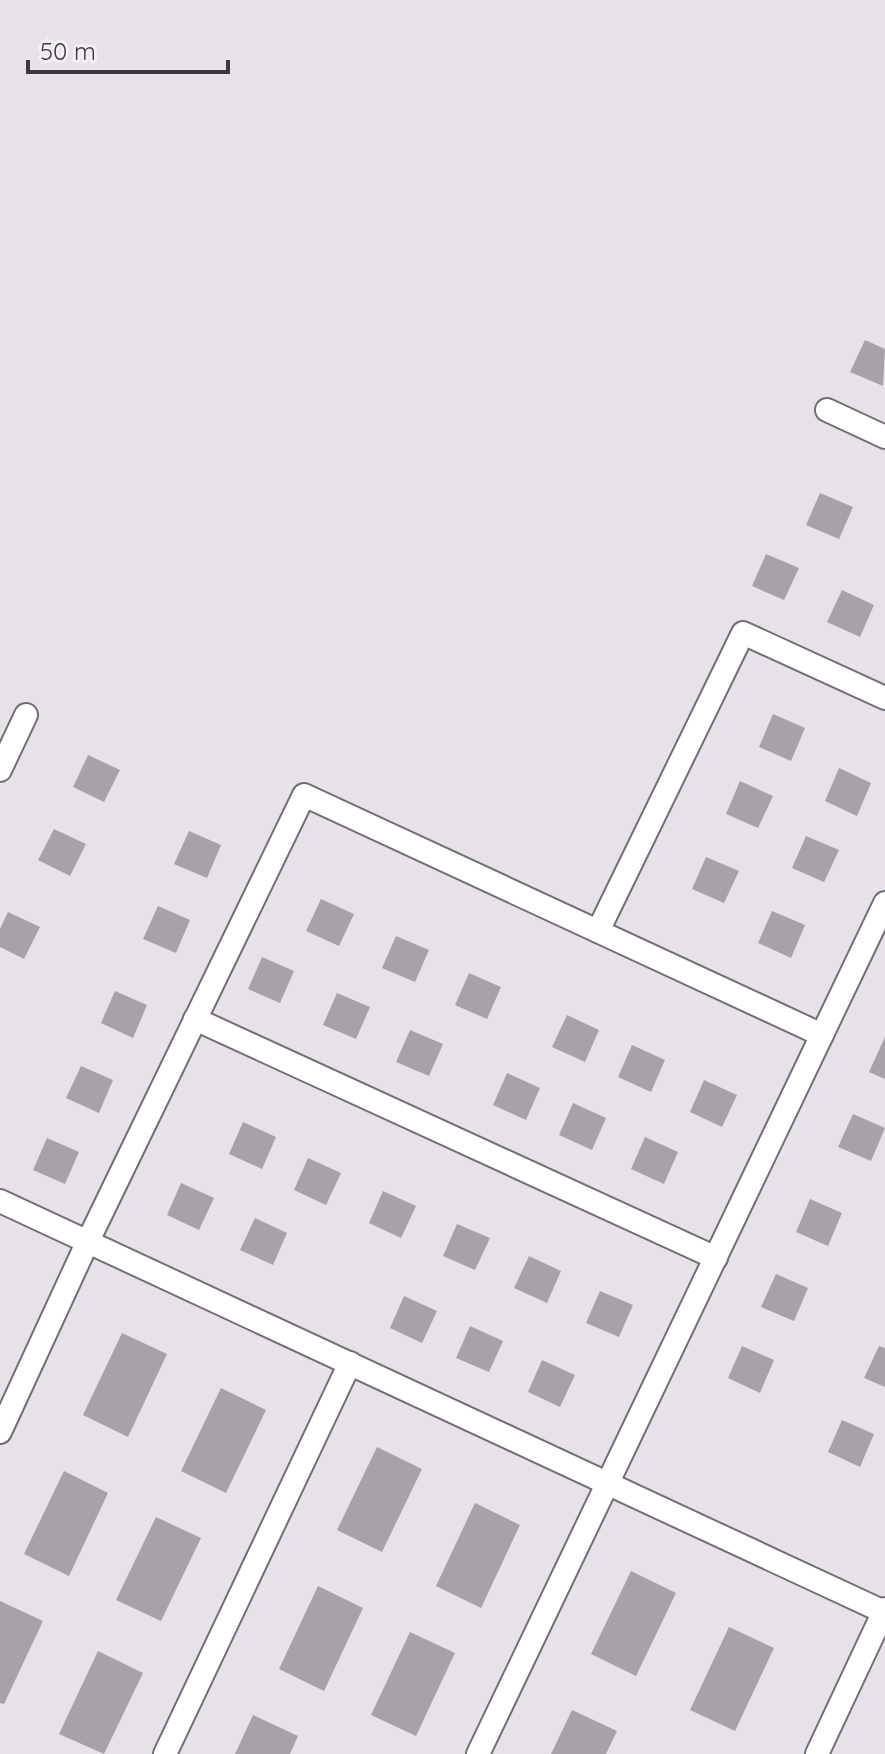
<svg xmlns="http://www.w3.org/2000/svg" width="885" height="1754" font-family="Quicksand,sans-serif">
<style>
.building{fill:#a7a2aa}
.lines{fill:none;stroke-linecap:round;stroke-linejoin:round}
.minor-casing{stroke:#736e75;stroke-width:26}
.minor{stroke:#fff;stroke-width:22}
</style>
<rect width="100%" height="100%" fill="#e7e2ea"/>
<g class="building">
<path d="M 865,340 L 885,349 L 883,386 L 850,372 Z"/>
<path d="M 820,493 L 853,507 L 839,539 L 806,525 Z"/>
<path d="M 766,554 L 799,568 L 784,600 L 752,586 Z"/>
<path d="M 842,590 L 874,605 L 860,637 L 827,622 Z"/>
<path d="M 773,714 L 805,728 L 791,761 L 759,747 Z"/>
<path d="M 88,755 L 120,770 L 104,802 L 73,787 Z"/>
<path d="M 839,768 L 871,783 L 857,816 L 825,801 Z"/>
<path d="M 740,781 L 773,796 L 758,828 L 726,814 Z"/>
<path d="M 54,829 L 86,844 L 70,876 L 38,860 Z"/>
<path d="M 189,831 L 221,845 L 207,878 L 174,864 Z"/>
<path d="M 806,836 L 839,850 L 824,882 L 792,868 Z"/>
<path d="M 706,857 L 739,871 L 724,903 L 692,889 Z"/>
<path d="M 321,899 L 354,914 L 339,946 L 306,931 Z"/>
<path d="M 158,906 L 190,920 L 176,953 L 143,939 Z"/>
<path d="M 772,911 L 805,925 L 791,958 L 758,943 Z"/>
<path d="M 8,912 L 40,927 L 24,959 L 0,947 L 0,929 Z"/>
<path d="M 396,936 L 429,950 L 415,982 L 382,968 Z"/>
<path d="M 262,957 L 294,971 L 280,1003 L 248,989 Z"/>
<path d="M 469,973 L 501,987 L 487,1019 L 455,1005 Z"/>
<path d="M 115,991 L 147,1005 L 133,1038 L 101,1023 Z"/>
<path d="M 337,993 L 370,1007 L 356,1039 L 323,1025 Z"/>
<path d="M 567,1015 L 599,1030 L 585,1062 L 552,1047 Z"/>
<path d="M 410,1030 L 443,1044 L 429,1076 L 396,1062 Z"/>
<path d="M 885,1037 L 885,1079 L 869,1072 Z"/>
<path d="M 632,1045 L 665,1060 L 651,1092 L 618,1077 Z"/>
<path d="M 81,1066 L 113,1080 L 99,1113 L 66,1098 Z"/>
<path d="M 507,1073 L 540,1088 L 526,1120 L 493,1105 Z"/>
<path d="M 704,1080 L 737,1095 L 722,1127 L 690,1112 Z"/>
<path d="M 573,1103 L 606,1118 L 592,1150 L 559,1135 Z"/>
<path d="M 853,1114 L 885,1128 L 871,1161 L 838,1147 Z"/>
<path d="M 243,1122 L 276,1137 L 262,1169 L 229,1154 Z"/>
<path d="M 645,1137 L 678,1152 L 664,1184 L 631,1169 Z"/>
<path d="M 47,1138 L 79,1152 L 65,1184 L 33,1170 Z"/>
<path d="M 308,1158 L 341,1173 L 326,1205 L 294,1190 Z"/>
<path d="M 181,1183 L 214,1198 L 199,1230 L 167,1215 Z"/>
<path d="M 383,1191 L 416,1206 L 401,1238 L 369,1223 Z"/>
<path d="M 810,1199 L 842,1213 L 828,1246 L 796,1232 Z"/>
<path d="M 255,1218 L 287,1233 L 273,1265 L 240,1250 Z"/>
<path d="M 457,1224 L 490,1238 L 475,1270 L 443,1256 Z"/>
<path d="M 529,1256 L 561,1271 L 547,1303 L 514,1288 Z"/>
<path d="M 776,1274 L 808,1288 L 794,1321 L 761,1307 Z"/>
<path d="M 600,1291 L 633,1305 L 619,1337 L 586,1323 Z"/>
<path d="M 404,1296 L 437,1311 L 422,1343 L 390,1328 Z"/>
<path d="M 470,1326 L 503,1341 L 489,1372 L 456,1358 Z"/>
<path d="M 122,1333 L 167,1354 L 128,1437 L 83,1415 Z"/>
<path d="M 742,1346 L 774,1360 L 760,1393 L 728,1378 Z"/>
<path d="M 879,1346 L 885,1348 L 885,1387 L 864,1378 Z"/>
<path d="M 542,1360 L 575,1375 L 560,1407 L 528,1392 Z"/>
<path d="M 221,1388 L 266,1410 L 226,1493 L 181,1471 Z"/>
<path d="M 842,1420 L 874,1434 L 860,1467 L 828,1452 Z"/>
<path d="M 377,1447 L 422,1469 L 382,1552 L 337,1530 Z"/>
<path d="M 64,1471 L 108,1493 L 69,1576 L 24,1554 Z"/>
<path d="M 475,1503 L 520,1525 L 481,1608 L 436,1586 Z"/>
<path d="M 156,1517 L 201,1538 L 161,1621 L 116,1600 Z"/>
<path d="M 631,1571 L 676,1593 L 636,1676 L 591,1654 Z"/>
<path d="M 318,1586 L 363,1608 L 324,1691 L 279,1669 Z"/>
<path d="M 0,1601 L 43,1621 L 4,1704 L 0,1703 Z"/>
<path d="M 729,1627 L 774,1648 L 735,1731 L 690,1710 Z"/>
<path d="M 410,1632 L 455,1653 L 416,1736 L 371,1715 Z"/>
<path d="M 98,1651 L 143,1673 L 104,1754 L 59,1734 Z"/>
<path d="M 572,1710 L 617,1731 L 606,1754 L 551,1754 Z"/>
<path d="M 253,1715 L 298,1736 L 290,1754 L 235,1754 Z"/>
</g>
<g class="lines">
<defs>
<g id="minor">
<path d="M 827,410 L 885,437"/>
<path d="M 0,770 L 26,715"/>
<path d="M 598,931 L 743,633 L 885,698"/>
<path d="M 195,1019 L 716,1258"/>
<path d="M 0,1201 L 884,1612"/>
<path d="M 0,1432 L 88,1241 L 304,795 L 822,1035"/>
<path d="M 165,1754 L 350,1363"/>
<path d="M 478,1754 L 885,903"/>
<path d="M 817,1754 L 885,1609"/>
</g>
</defs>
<use href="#minor" class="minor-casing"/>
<use href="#minor" class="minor"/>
</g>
<path d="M28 60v12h200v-12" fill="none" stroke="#3d3a3e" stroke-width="4"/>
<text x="40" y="60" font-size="24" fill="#3d3a3e" stroke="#f4eff7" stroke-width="6" paint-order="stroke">50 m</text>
</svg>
